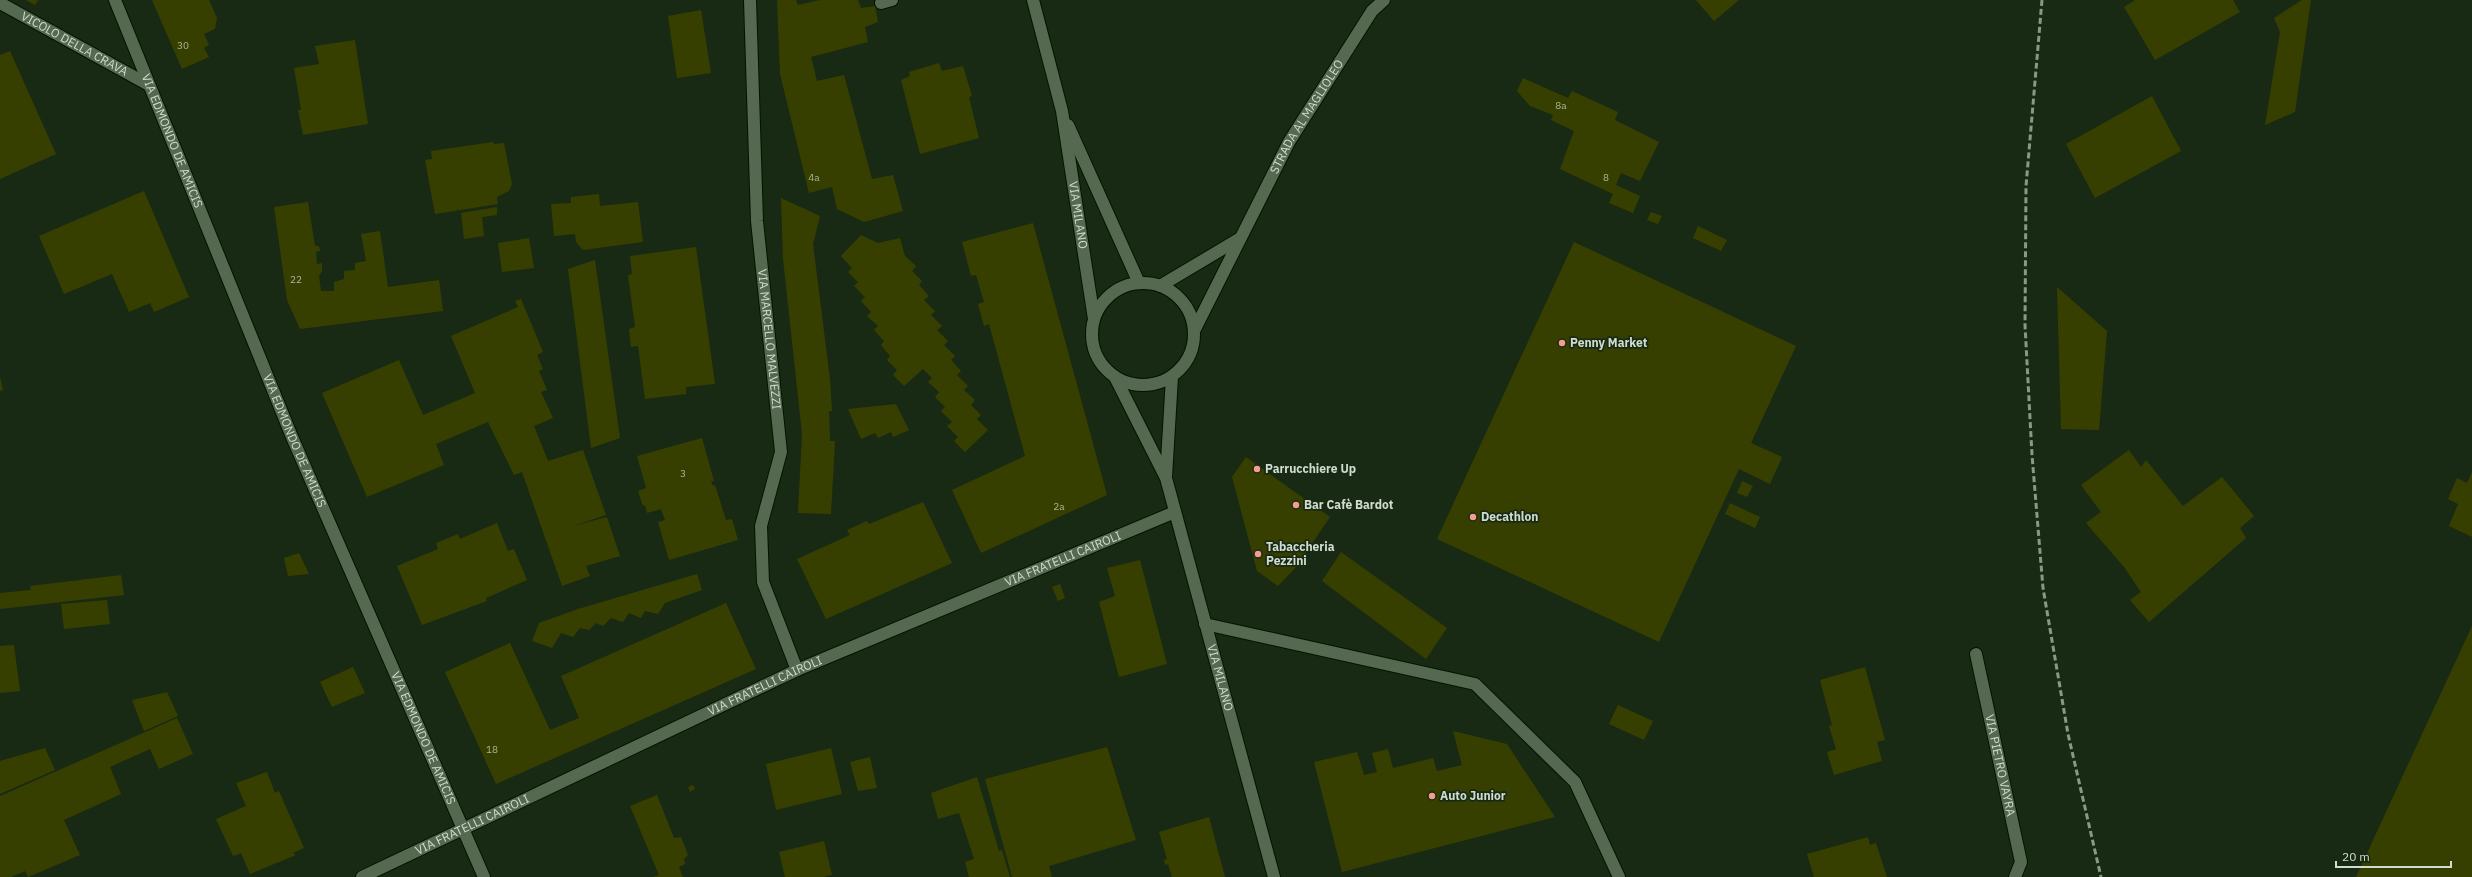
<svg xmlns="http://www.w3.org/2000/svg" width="2472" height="877" font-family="'IBM Plex Sans',sans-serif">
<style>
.building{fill:#373f00}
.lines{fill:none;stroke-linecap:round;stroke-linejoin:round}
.lane-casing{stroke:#031301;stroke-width:14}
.street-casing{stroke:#031301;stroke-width:14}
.secondary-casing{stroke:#031301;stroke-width:14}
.lane{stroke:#54694f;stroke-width:12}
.street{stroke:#54694f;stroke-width:12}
.secondary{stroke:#54694f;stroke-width:12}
.rail{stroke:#8a9887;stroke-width:3;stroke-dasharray:6 3;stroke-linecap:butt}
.poi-dot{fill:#f59c92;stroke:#182a14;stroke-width:1.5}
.labels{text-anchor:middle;stroke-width:3.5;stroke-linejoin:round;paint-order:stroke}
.number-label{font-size:10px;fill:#aab59a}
.street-label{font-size:12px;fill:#d0dcce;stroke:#182a14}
.poi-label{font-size:12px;font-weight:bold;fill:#d0dcce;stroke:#182a14;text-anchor:start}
</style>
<rect width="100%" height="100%" fill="#182a14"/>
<g class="building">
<path d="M 26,0 L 38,0 L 35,5 Z"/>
<path d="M 152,0 L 209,0 L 217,18 L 215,29 L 204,34 L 209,45 L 204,48 L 209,57 L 182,69 Z"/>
<path d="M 778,0 L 796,0 L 798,5 L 820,0 L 858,0 L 861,8 L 875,6 L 878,22 L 865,27 L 868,42 L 811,57 L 817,81 L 844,75 L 872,179 L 893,175 L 903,211 L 864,222 L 837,209 L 832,187 L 809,193 L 780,74 L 777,1 Z"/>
<path d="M 1696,0 L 1739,0 L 1714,21 Z"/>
<path d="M 2135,0 L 2233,0 L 2240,12 L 2155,60 L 2124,7 Z"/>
<path d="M 2302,0 L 2311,0 L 2295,112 L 2265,125 L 2280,32 L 2274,18 Z"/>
<path d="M 701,10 L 711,73 L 677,78 L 668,16 Z"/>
<path d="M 355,40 L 368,124 L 303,135 L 298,110 L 301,110 L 294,68 L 319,64 L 315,46 Z"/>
<path d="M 10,51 L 56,154 L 0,179 L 0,55 Z"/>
<path d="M 939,63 L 942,71 L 963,66 L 972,96 L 969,97 L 979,138 L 920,154 L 901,80 L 910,76 L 909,72 Z"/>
<path d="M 1523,78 L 1568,98 L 1572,91 L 1618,112 L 1615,120 L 1659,142 L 1640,181 L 1621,173 L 1616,185 L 1640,196 L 1633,213 L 1609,203 L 1613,194 L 1560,169 L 1574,131 L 1551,120 L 1553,115 L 1530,106 L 1517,91 Z"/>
<path d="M 2152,96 L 2181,151 L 2095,198 L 2066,144 Z"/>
<path d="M 493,142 L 494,144 L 504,143 L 512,184 L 509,191 L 497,197 L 498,204 L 435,214 L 425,160 L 432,159 L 431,151 Z"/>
<path d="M 144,191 L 189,297 L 154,312 L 150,303 L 129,312 L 112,274 L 64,294 L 39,236 Z"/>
<path d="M 599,194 L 600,206 L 638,202 L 643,242 L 583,250 L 576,242 L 575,234 L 554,236 L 551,204 L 571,203 L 571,197 Z"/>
<path d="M 781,198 L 820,216 L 813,244 L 830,379 L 832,411 L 829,411 L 830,441 L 835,441 L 831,514 L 798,513 L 802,434 L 783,259 Z"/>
<path d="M 308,202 L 315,246 L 319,246 L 320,251 L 316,252 L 317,264 L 322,263 L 322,271 L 319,276 L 321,291 L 334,291 L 334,282 L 344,279 L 344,271 L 355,270 L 355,263 L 366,261 L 361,234 L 380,231 L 388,287 L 439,280 L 443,311 L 300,329 L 287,300 L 274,207 Z"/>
<path d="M 497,207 L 497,215 L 482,217 L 484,236 L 464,239 L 461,213 Z"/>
<path d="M 1651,212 L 1662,216 L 1658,224 L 1647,220 Z"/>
<path d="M 1033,223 L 1107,495 L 981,553 L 952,490 L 1025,456 L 989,324 L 984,326 L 978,304 L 984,302 L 976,275 L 971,276 L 962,242 Z"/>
<path d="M 1698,226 L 1727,240 L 1721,251 L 1693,238 Z"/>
<path d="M 861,235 L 878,243 L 900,238 L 905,256 L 916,266 L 912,271 L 922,281 L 919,285 L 929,296 L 924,300 L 935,311 L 931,315 L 942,326 L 937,330 L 948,341 L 944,345 L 955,356 L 951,360 L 961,371 L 957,375 L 968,386 L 964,390 L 975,400 L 971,405 L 981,415 L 977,419 L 988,430 L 965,452 L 954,441 L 958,437 L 947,426 L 952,422 L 941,411 L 945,407 L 935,397 L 939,392 L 928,382 L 932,378 L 923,369 L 904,386 L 893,375 L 897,370 L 887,360 L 890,356 L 881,345 L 884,341 L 874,330 L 878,326 L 867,316 L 871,312 L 861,301 L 865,297 L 854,286 L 858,282 L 848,272 L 852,268 L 841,256 Z"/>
<path d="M 529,238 L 534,268 L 502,272 L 498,243 Z"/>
<path d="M 1574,242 L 1796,346 L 1751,443 L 1782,457 L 1770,484 L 1739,469 L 1659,642 L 1437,539 Z"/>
<path d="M 696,247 L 715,384 L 686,387 L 686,394 L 645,399 L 638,346 L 631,347 L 629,329 L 635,327 L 628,275 L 632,274 L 630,256 Z"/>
<path d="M 595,260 L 620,438 L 591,448 L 568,269 Z"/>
<path d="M 2057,287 L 2107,331 L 2099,430 L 2061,429 Z"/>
<path d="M 521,299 L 543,352 L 537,355 L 543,369 L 539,371 L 547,390 L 541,392 L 553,418 L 534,426 L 548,461 L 583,450 L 606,515 L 573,526 L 607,517 L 620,556 L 586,566 L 590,576 L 562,586 L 522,472 L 514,475 L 488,422 L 436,444 L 444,465 L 367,497 L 322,393 L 399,360 L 423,415 L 475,393 L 451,336 L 518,307 L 515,301 Z"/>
<path d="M 0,377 L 3,390 L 0,391 Z"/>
<path d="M 896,404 L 909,430 L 893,437 L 891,432 L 878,438 L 875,433 L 861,439 L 848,409 Z"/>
<path d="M 702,438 L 714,481 L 711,481 L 713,486 L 715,485 L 726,520 L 732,519 L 738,540 L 669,560 L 658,522 L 665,520 L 661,509 L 647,513 L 645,505 L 643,506 L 638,491 L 646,488 L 637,456 Z"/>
<path d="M 2129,450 L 2141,467 L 2146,460 L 2183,506 L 2222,477 L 2254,516 L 2240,528 L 2246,538 L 2149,622 L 2130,600 L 2141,592 L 2124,567 L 2086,523 L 2101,512 L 2081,485 Z"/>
<path d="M 1246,457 L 1330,517 L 1297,566 L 1278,586 L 1257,571 L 1232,477 Z"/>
<path d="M 2472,472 L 2472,537 L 2449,526 L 2458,504 L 2448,499 L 2457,478 L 2467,483 Z"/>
<path d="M 1742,481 L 1753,486 L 1747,497 L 1737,493 Z"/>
<path d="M 923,502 L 952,563 L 826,619 L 797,559 L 850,535 L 847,530 L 867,521 L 869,524 Z"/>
<path d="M 1730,503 L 1760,517 L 1755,528 L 1725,514 Z"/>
<path d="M 497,523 L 508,551 L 514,549 L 527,580 L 486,598 L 487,601 L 422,625 L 397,566 L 438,549 L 436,543 L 458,534 L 460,539 Z"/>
<path d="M 1341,552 L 1447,628 L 1426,659 L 1322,581 Z"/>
<path d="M 299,553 L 309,574 L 288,576 L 284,558 Z"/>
<path d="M 1140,560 L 1167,664 L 1119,677 L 1099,602 L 1115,596 L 1107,568 Z"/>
<path d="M 697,574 L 702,590 L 665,603 L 658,614 L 645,611 L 641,618 L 629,613 L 623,622 L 611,618 L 603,626 L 596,623 L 589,630 L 580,628 L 573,637 L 561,633 L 552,648 L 532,641 L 539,623 L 578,609 Z"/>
<path d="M 121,575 L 124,595 L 0,609 L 0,593 L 31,590 L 30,586 Z"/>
<path d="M 1060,584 L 1065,598 L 1058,601 L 1052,587 Z"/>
<path d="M 107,600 L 110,624 L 64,629 L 61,604 Z"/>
<path d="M 726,603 L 756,669 L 496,784 L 445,672 L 510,643 L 550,730 L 579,718 L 561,676 Z"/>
<path d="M 2472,626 L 2472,877 L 2356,877 Z"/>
<path d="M 14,645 L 20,691 L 0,693 L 0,646 Z"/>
<path d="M 353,667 L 365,693 L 332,707 L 320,682 Z"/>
<path d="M 1865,667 L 1885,740 L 1877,742 L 1882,761 L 1834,775 L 1827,752 L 1836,749 L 1829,726 L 1832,725 L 1820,680 Z"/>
<path d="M 167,692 L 178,716 L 144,731 L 132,700 Z"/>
<path d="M 1618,705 L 1653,721 L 1644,740 L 1609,724 Z"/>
<path d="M 177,718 L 193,754 L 159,769 L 150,749 L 110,767 L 121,794 L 64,820 L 80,855 L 28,877 L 25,871 L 11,877 L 0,877 L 0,796 Z"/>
<path d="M 1453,731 L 1507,744 L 1555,817 L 1342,872 L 1314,762 L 1357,752 L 1364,775 L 1377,772 L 1372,753 L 1388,749 L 1393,768 L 1433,758 L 1437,771 L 1462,765 Z"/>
<path d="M 1107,747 L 1136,840 L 1049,866 L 1052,877 L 1012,877 L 985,779 Z"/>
<path d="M 45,748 L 55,770 L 0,794 L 0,761 Z"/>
<path d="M 831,748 L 842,794 L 776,810 L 766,764 Z"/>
<path d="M 870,757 L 877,788 L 858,791 L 850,762 Z"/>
<path d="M 267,772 L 275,793 L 279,791 L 304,848 L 293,853 L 296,855 L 250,874 L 241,853 L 233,856 L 216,819 L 246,806 L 236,783 Z"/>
<path d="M 977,777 L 999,851 L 1002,850 L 1010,877 L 969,877 L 965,862 L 974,859 L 959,813 L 938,819 L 931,793 Z"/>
<path d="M 693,785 L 695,789 L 690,792 L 688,787 Z"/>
<path d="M 657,795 L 674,838 L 681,837 L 688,855 L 684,859 L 685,864 L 679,867 L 683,877 L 653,877 L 659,875 L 630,806 Z"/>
<path d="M 1209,817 L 1225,877 L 1172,877 L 1168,864 L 1165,865 L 1164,860 L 1167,859 L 1159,832 Z"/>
<path d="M 1868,837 L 1870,845 L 1876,843 L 1887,877 L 1814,877 L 1807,854 Z"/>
<path d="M 824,841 L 832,875 L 823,877 L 785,877 L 779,852 Z"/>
</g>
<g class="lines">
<defs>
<path id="lane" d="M 1205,624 L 1475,684 L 1575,782 L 1619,877"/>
<g id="street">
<path id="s1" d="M 115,0 L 292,437 L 484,877"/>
<path id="s2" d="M 750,0 L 757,221 L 781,452 L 761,526 L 763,582 L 797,670"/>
<path id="s3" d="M 0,3 L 149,85"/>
<path d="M 881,3 L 892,0"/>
<path d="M 1160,286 L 1239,239"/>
<path id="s4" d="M 1195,329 L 1289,142 L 1372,11 L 1384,0"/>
<path id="s5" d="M 1976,654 L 2021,862 L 2015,877"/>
<path id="s6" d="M 362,877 L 797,670 L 1175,512"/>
</g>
<g id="secondary">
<path id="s7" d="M 1033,0 L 1062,111 L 1094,319"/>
<path d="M 1068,125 L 1139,283"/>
<circle cx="1143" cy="334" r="51"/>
<path id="s8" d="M 1115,377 L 1166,478 L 1274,877"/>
<path d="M 1166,477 L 1172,377"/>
</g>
</defs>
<use href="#lane" class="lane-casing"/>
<use href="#street" class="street-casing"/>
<use href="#secondary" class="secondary-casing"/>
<use href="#lane" class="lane"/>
<use href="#street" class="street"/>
<use href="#secondary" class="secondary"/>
<path class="rail" d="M 2042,0 L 2026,186 L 2025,325 L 2032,455 L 2043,588 L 2068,734 L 2101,877"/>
</g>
<g class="poi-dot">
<circle cx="1562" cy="343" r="4"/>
<circle cx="1257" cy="469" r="4"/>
<circle cx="1296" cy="505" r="4"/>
<circle cx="1473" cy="517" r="4"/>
<circle cx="1258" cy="554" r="4"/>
<circle cx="1432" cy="796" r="4"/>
</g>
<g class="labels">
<g class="number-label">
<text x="183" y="49">30</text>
<text x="1561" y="109">8a</text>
<text x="814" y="181">4a</text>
<text x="1606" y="181">8</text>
<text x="296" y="283">22</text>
<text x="683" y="477">3</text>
<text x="1059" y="510">2a</text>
<text x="492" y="753">18</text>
</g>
<g class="street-label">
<text dy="4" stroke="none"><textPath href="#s3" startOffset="85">VICOLO DELLA CRAVA</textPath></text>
<text dy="4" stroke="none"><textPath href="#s4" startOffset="240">STRADA AL MAGLIOLEO</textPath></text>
<text dy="4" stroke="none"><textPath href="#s1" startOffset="152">VIA EDMONDO DE AMICIS</textPath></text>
<text dy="4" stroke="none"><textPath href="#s7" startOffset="220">VIA MILANO</textPath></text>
<text dy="4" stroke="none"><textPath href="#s2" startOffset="340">VIA MARCELLO MALVEZZI</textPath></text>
<text dy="4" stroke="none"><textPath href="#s1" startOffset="476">VIA EDMONDO DE AMICIS</textPath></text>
<text dy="4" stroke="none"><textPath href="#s6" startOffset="770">VIA FRATELLI CAIROLI</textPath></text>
<text dy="4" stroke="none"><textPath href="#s8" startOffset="320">VIA MILANO</textPath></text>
<text dy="4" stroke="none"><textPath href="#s6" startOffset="446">VIA FRATELLI CAIROLI</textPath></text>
<text dy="4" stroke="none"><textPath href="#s1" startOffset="800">VIA EDMONDO DE AMICIS</textPath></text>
<text dy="4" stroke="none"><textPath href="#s5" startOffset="114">VIA PIETRO VAYRA</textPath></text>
<text dy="4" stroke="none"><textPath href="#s6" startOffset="122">VIA FRATELLI CAIROLI</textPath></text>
</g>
<g class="poi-label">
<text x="1570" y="347">Penny Market</text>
<text x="1265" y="473">Parrucchiere Up</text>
<text x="1304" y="509">Bar Cafè Bardot</text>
<text x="1481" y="521">Decathlon</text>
<text x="1266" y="551">Tabaccheria<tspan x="1266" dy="14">Pezzini</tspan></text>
<text x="1440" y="800">Auto Junior</text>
</g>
</g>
<path d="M2336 861v6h115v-6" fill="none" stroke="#d0dcce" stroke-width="2"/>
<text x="2342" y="861" font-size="12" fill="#d0dcce" stroke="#182a14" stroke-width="3" paint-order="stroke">20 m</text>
</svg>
